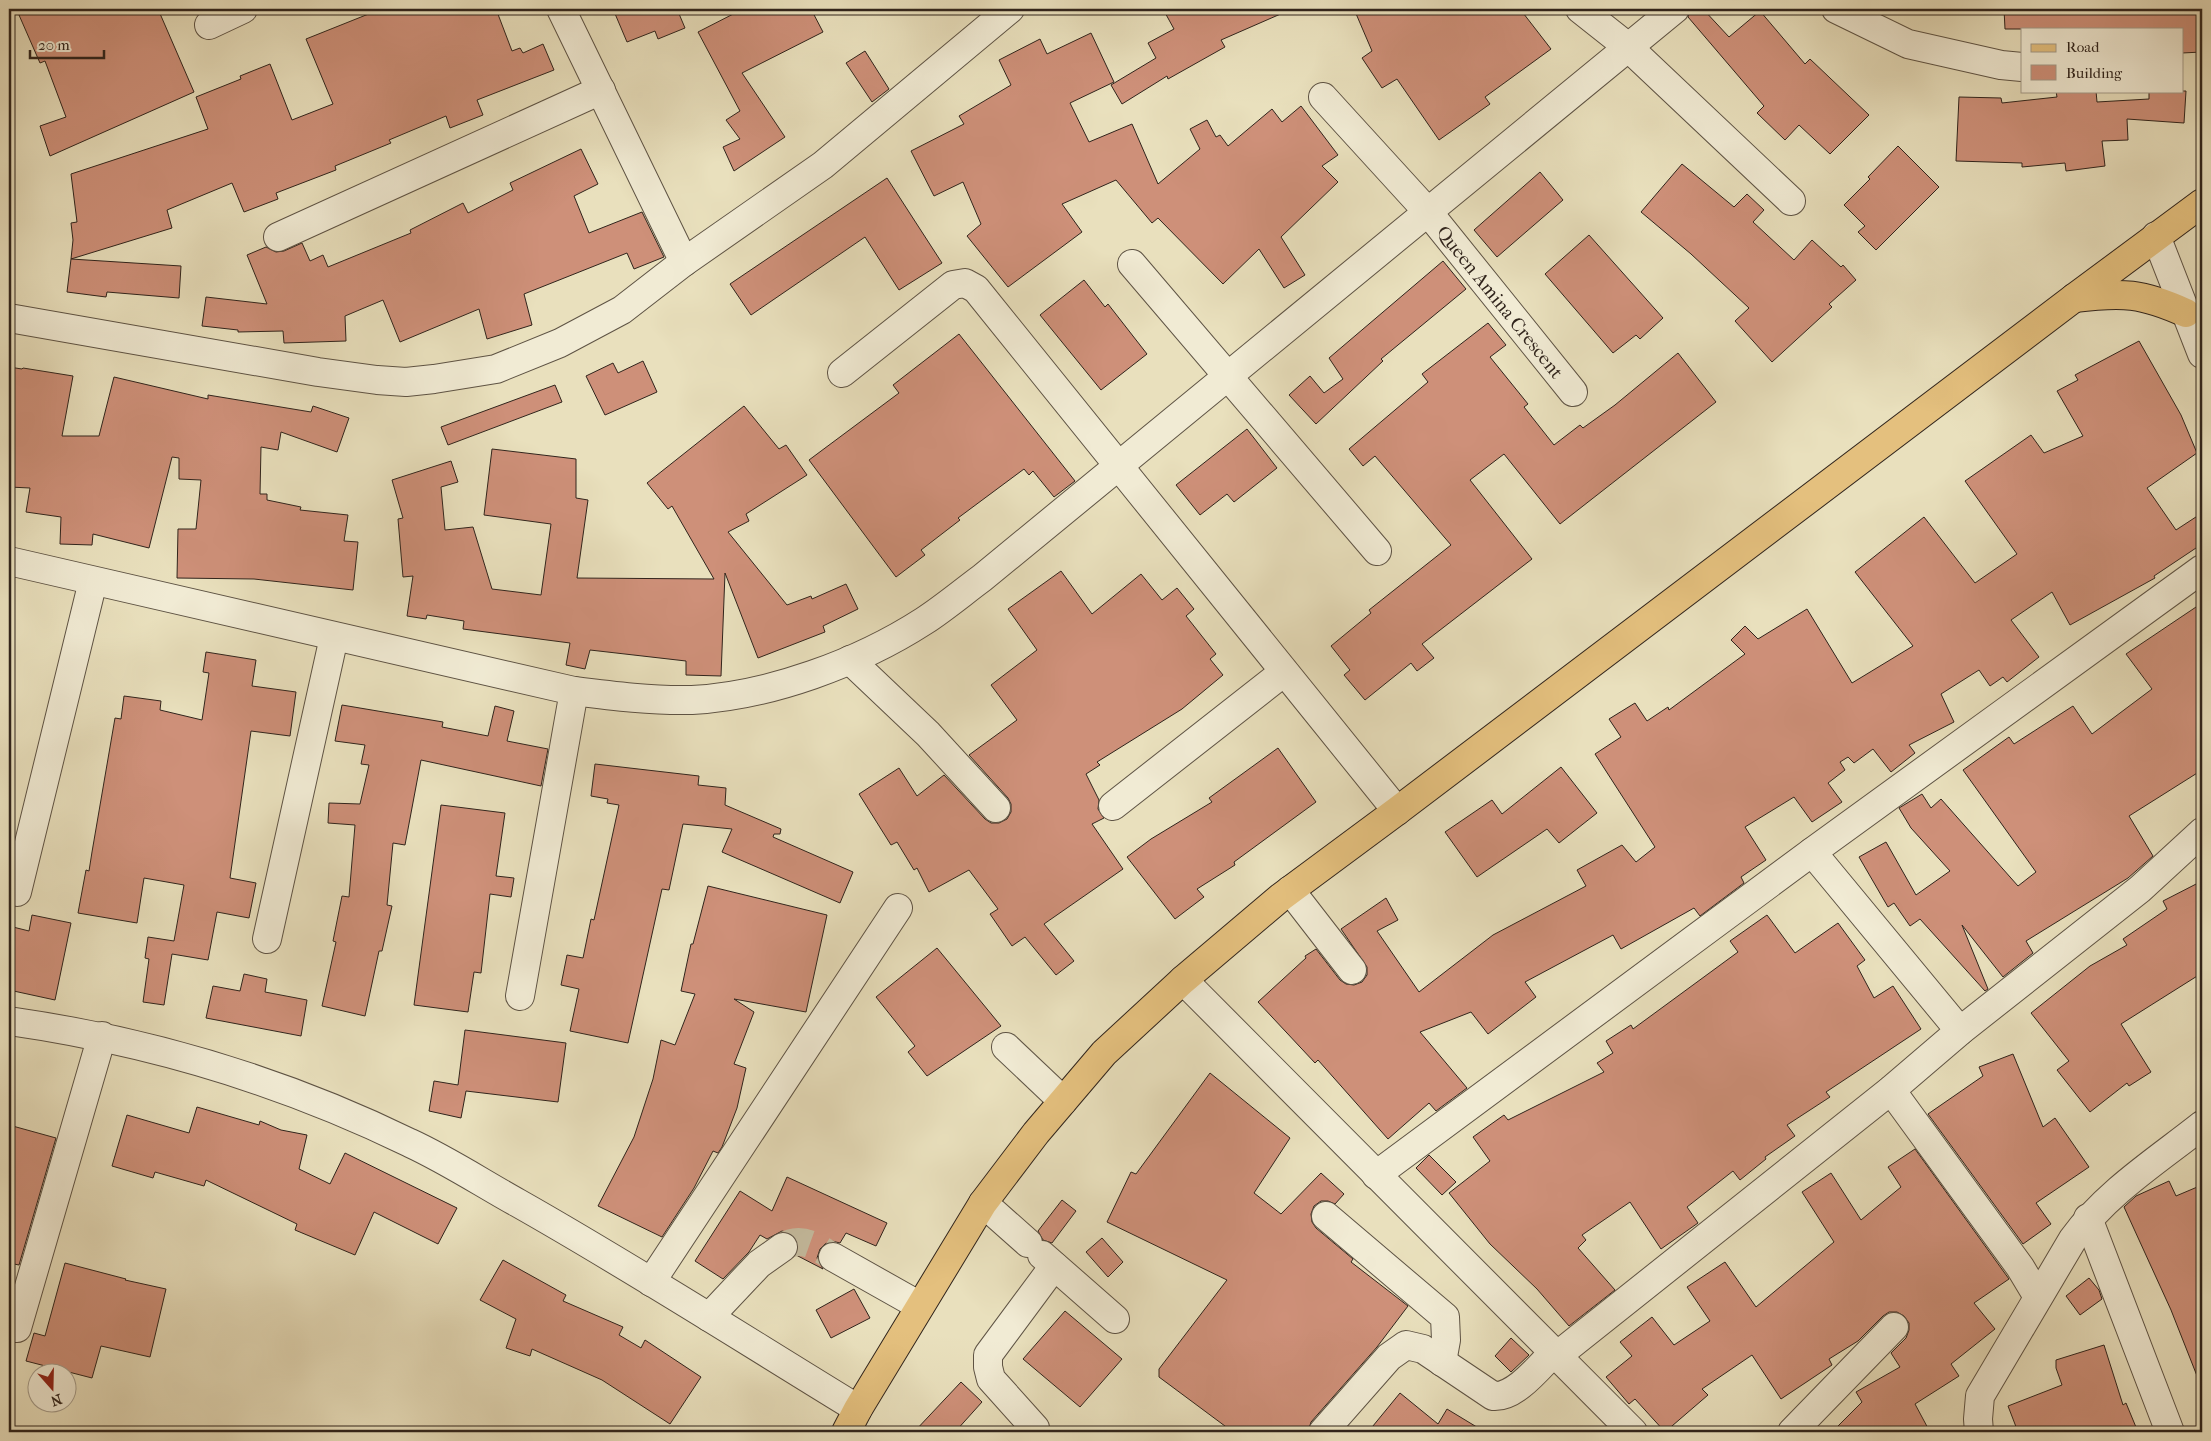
<svg xmlns="http://www.w3.org/2000/svg" width="2211" height="1441" font-family="'IM FELL French Canon',serif">
<style>
.building{fill:#ce9079;stroke:#30241c}
.lines{fill:none;stroke-linecap:round;stroke-linejoin:round}
.minor-tunnel{stroke:#c4ba9d;stroke-width:28;stroke-dasharray:28 14;stroke-linecap:butt}
.minor-casing{stroke:#5e5344;stroke-width:30}
.major-casing{stroke:#30241c;stroke-width:30}
.minor{stroke:#f1ebd4;stroke-width:28}
.major{stroke:#e4c07e;stroke-width:28}
.labels{text-anchor:middle;stroke-width:5;stroke-linejoin:round;paint-order:stroke}
.street-label{font-size:19px;fill:#30241c;stroke:#f1ebd4}
</style>
<rect width="100%" height="100%" fill="#e9e0bd"/>
<filter id="stains"><feTurbulence type="fractalNoise" baseFrequency=".004" numOctaves="4"/><feColorMatrix values="0 0 0 0 .2 0 0 0 0 .09 0 0 0 0 .02 0 0 0 .5 -.17"/></filter>
<radialGradient id="worn" r=".72"><stop offset=".6" stop-color="#630" stop-opacity="0"/><stop offset="1" stop-color="#630" stop-opacity=".3"/></radialGradient>
<g class="building">
<path d="M 35,9 L 158,9 L 194,92 L 50,156 L 40,126 L 66,117 L 45,61 L 40,63 L 19,15 Z"/>
<path d="M 381,9 L 496,9 L 512,51 L 520,48 L 523,53 L 543,44 L 554,70 L 477,100 L 483,115 L 450,128 L 446,116 L 389,140 L 391,143 L 335,166 L 336,170 L 276,193 L 278,199 L 244,212 L 232,183 L 167,210 L 172,228 L 71,259 L 73,240 L 71,223 L 77,222 L 71,174 L 208,129 L 196,97 L 241,79 L 240,76 L 270,64 L 292,120 L 333,104 L 306,39 Z"/>
<path d="M 613,9 L 677,9 L 685,28 L 658,39 L 655,31 L 627,42 Z"/>
<path d="M 743,9 L 811,9 L 823,32 L 742,73 L 785,137 L 734,171 L 723,147 L 740,139 L 726,120 L 740,111 L 698,32 Z"/>
<path d="M 1163,9 L 1292,9 L 1221,40 L 1225,47 L 1168,79 L 1167,76 L 1122,104 L 1111,85 L 1156,58 L 1148,43 L 1174,29 Z"/>
<path d="M 1354,9 L 1520,9 L 1551,49 L 1485,97 L 1490,104 L 1439,140 L 1397,79 L 1382,88 L 1362,58 L 1372,51 Z"/>
<path d="M 1690,9 L 1703,9 L 1729,37 L 1760,11 L 1805,64 L 1810,59 L 1869,115 L 1830,154 L 1799,125 L 1785,140 L 1757,113 L 1764,106 L 1688,17 Z"/>
<path d="M 2004,9 L 2202,9 L 2202,52 L 2182,53 L 2182,29 L 2005,29 Z"/>
<path d="M 1091,33 L 1114,82 L 1070,103 L 1089,142 L 1132,124 L 1158,184 L 1200,149 L 1190,129 L 1207,120 L 1216,137 L 1220,135 L 1228,146 L 1272,109 L 1282,122 L 1301,106 L 1338,155 L 1322,166 L 1338,182 L 1281,237 L 1305,275 L 1284,288 L 1259,249 L 1223,284 L 1158,218 L 1152,223 L 1116,180 L 1062,204 L 1082,232 L 1008,287 L 967,236 L 981,224 L 963,182 L 934,196 L 911,151 L 964,124 L 959,116 L 1011,85 L 999,60 L 1040,39 L 1047,54 Z"/>
<path d="M 865,51 L 889,89 L 872,102 L 846,63 Z"/>
<path d="M 2056,91 L 2096,91 L 2097,102 L 2149,99 L 2149,91 L 2186,91 L 2184,123 L 2127,119 L 2128,140 L 2102,141 L 2105,166 L 2066,171 L 2065,163 L 2022,167 L 2022,163 L 1956,161 L 1959,97 L 2001,98 L 2002,103 L 2057,97 Z"/>
<path d="M 1898,146 L 1939,187 L 1876,250 L 1858,232 L 1865,226 L 1844,205 L 1870,179 L 1868,177 Z"/>
<path d="M 581,149 L 598,184 L 574,196 L 589,233 L 642,212 L 664,257 L 634,269 L 627,253 L 524,294 L 532,325 L 487,339 L 479,309 L 400,342 L 383,300 L 345,316 L 346,341 L 284,343 L 283,331 L 238,332 L 238,330 L 202,326 L 206,297 L 267,304 L 247,255 L 266,247 L 276,252 L 284,251 L 302,243 L 310,261 L 323,255 L 328,267 L 411,233 L 410,230 L 463,203 L 468,213 L 513,190 L 510,183 Z"/>
<path d="M 1682,164 L 1734,207 L 1747,194 L 1764,210 L 1753,222 L 1794,260 L 1812,240 L 1841,267 L 1843,265 L 1856,280 L 1829,304 L 1832,307 L 1772,362 L 1735,321 L 1749,308 L 1691,254 L 1641,212 Z"/>
<path d="M 1540,172 L 1563,200 L 1497,257 L 1474,230 Z"/>
<path d="M 887,178 L 942,263 L 899,290 L 865,237 L 751,315 L 730,284 Z"/>
<path d="M 1589,235 L 1663,318 L 1640,339 L 1636,335 L 1613,353 L 1545,274 Z"/>
<path d="M 71,259 L 181,266 L 179,298 L 107,292 L 106,297 L 67,292 Z"/>
<path d="M 1443,261 L 1466,289 L 1381,359 L 1383,361 L 1316,424 L 1289,395 L 1310,376 L 1324,393 L 1343,379 L 1329,358 Z"/>
<path d="M 1084,280 L 1105,307 L 1108,304 L 1147,354 L 1101,390 L 1040,315 Z"/>
<path d="M 1488,323 L 1506,345 L 1490,357 L 1528,404 L 1524,407 L 1554,445 L 1580,425 L 1583,428 L 1615,405 L 1678,353 L 1716,402 L 1560,524 L 1504,454 L 1470,480 L 1532,559 L 1422,644 L 1434,658 L 1417,671 L 1411,663 L 1365,700 L 1344,675 L 1350,670 L 1331,646 L 1371,613 L 1369,610 L 1451,545 L 1375,456 L 1363,466 L 1349,449 L 1428,382 L 1422,374 Z"/>
<path d="M 959,334 L 1075,481 L 1054,497 L 1033,471 L 1029,475 L 1024,469 L 958,518 L 960,520 L 921,550 L 925,555 L 896,577 L 809,460 L 899,393 L 893,385 Z"/>
<path d="M 2139,341 L 2181,415 L 2197,453 L 2147,488 L 2176,530 L 2202,513 L 2202,544 L 2154,576 L 2155,578 L 2070,625 L 2052,592 L 2011,620 L 2039,657 L 2007,682 L 2003,677 L 1990,686 L 1979,670 L 1941,694 L 1954,722 L 1909,745 L 1915,753 L 1891,772 L 1873,749 L 1854,763 L 1848,757 L 1840,762 L 1845,770 L 1828,783 L 1842,802 L 1812,822 L 1794,797 L 1745,827 L 1766,860 L 1741,877 L 1744,883 L 1700,916 L 1694,908 L 1621,949 L 1613,935 L 1525,982 L 1536,997 L 1488,1034 L 1471,1012 L 1420,1032 L 1467,1088 L 1436,1111 L 1429,1103 L 1388,1139 L 1318,1060 L 1315,1063 L 1258,1002 L 1306,958 L 1305,956 L 1316,949 L 1340,980 L 1346,984 L 1354,985 L 1362,982 L 1367,975 L 1367,967 L 1341,929 L 1386,898 L 1398,920 L 1377,931 L 1419,992 L 1493,935 L 1586,886 L 1577,870 L 1622,845 L 1636,862 L 1655,847 L 1595,754 L 1621,737 L 1609,719 L 1635,703 L 1647,721 L 1668,707 L 1669,710 L 1745,654 L 1731,640 L 1745,626 L 1758,639 L 1807,609 L 1852,683 L 1913,646 L 1855,572 L 1924,517 L 1975,583 L 2017,554 L 1965,481 L 2031,435 L 2044,453 L 2083,436 L 2057,391 L 2078,380 L 2075,375 Z"/>
<path d="M 643,361 L 657,392 L 605,415 L 586,376 L 613,363 L 618,373 Z"/>
<path d="M 9,367 L 22,369 L 23,368 L 73,376 L 62,436 L 99,436 L 114,377 L 208,399 L 208,395 L 311,412 L 313,406 L 349,418 L 337,452 L 281,432 L 278,450 L 261,447 L 260,494 L 267,494 L 267,500 L 301,507 L 300,510 L 348,515 L 344,541 L 358,542 L 353,590 L 254,579 L 177,578 L 178,529 L 196,529 L 201,480 L 179,479 L 179,458 L 172,457 L 149,548 L 93,534 L 92,545 L 60,544 L 61,517 L 26,512 L 30,488 L 9,487 Z"/>
<path d="M 555,385 L 562,402 L 448,445 L 441,427 Z"/>
<path d="M 744,406 L 779,449 L 786,445 L 807,475 L 746,514 L 749,521 L 728,532 L 787,605 L 811,596 L 812,599 L 846,584 L 858,609 L 823,626 L 825,632 L 758,658 L 725,573 L 721,676 L 686,675 L 686,661 L 590,650 L 585,669 L 566,665 L 570,643 L 463,629 L 464,621 L 427,615 L 426,619 L 407,616 L 413,576 L 403,577 L 398,519 L 403,518 L 392,480 L 451,461 L 458,482 L 441,487 L 445,530 L 473,527 L 492,589 L 541,595 L 551,524 L 484,515 L 492,449 L 576,459 L 576,498 L 588,500 L 577,578 L 714,579 L 672,506 L 668,509 L 647,483 Z"/>
<path d="M 1247,429 L 1277,468 L 1234,502 L 1227,494 L 1200,515 L 1176,485 Z"/>
<path d="M 1061,571 L 1092,614 L 1141,574 L 1162,600 L 1177,588 L 1194,609 L 1186,616 L 1216,654 L 1210,659 L 1223,675 L 1182,709 L 1097,762 L 1100,765 L 1086,774 L 1099,800 L 1098,809 L 1104,818 L 1092,824 L 1123,869 L 1044,924 L 1074,961 L 1056,975 L 1025,937 L 1012,946 L 990,914 L 998,909 L 969,870 L 929,892 L 917,868 L 914,870 L 897,842 L 891,845 L 859,794 L 899,768 L 917,796 L 944,775 L 985,819 L 991,823 L 999,823 L 1007,819 L 1011,812 L 1011,804 L 1008,798 L 969,755 L 1017,720 L 991,685 L 1037,650 L 1008,609 Z"/>
<path d="M 2202,603 L 2202,770 L 2129,816 L 2153,856 L 2128,878 L 2026,941 L 2033,953 L 2003,977 L 1962,925 L 1988,989 L 1985,991 L 1920,919 L 1910,926 L 1894,903 L 1888,907 L 1859,857 L 1886,842 L 1916,895 L 1950,871 L 1911,828 L 1899,808 L 1922,794 L 1931,808 L 1941,799 L 2018,886 L 2036,872 L 1963,770 L 2009,737 L 2014,744 L 2073,706 L 2092,734 L 2152,689 L 2126,654 Z"/>
<path d="M 206,652 L 256,660 L 252,686 L 296,692 L 290,736 L 251,731 L 230,878 L 256,883 L 249,918 L 217,912 L 208,960 L 172,954 L 164,1005 L 143,1002 L 149,959 L 145,958 L 148,937 L 174,941 L 184,885 L 144,878 L 137,923 L 78,913 L 86,870 L 89,871 L 92,852 L 115,718 L 121,719 L 124,696 L 161,701 L 160,710 L 202,720 L 209,673 L 203,672 Z"/>
<path d="M 342,705 L 443,722 L 442,727 L 488,736 L 495,706 L 514,711 L 507,741 L 548,749 L 541,786 L 421,760 L 405,845 L 393,843 L 387,905 L 392,906 L 382,951 L 379,951 L 365,1016 L 322,1006 L 336,942 L 333,941 L 342,896 L 349,897 L 355,825 L 328,823 L 329,803 L 360,804 L 369,765 L 361,764 L 365,745 L 335,741 Z"/>
<path d="M 1278,748 L 1316,802 L 1234,862 L 1235,865 L 1197,889 L 1204,897 L 1175,919 L 1127,857 L 1151,839 L 1212,802 L 1209,798 Z"/>
<path d="M 595,764 L 699,776 L 698,785 L 726,788 L 725,805 L 781,829 L 780,834 L 774,834 L 773,837 L 853,872 L 840,903 L 722,852 L 732,829 L 683,824 L 669,890 L 662,889 L 628,1043 L 570,1031 L 579,989 L 561,985 L 567,955 L 583,958 L 591,919 L 594,920 L 619,805 L 607,803 L 608,799 L 591,796 Z"/>
<path d="M 1561,767 L 1597,813 L 1559,843 L 1547,829 L 1477,877 L 1445,832 L 1492,800 L 1502,814 Z"/>
<path d="M 441,805 L 505,813 L 496,876 L 514,878 L 511,897 L 490,894 L 481,973 L 474,972 L 468,1012 L 414,1005 Z"/>
<path d="M 2202,881 L 2202,973 L 2121,1024 L 2151,1072 L 2129,1086 L 2127,1083 L 2090,1112 L 2057,1070 L 2069,1061 L 2031,1013 L 2090,966 L 2127,945 L 2123,939 L 2167,909 L 2163,901 Z"/>
<path d="M 708,886 L 827,915 L 806,1012 L 734,999 L 754,1012 L 734,1064 L 746,1068 L 737,1108 L 722,1147 L 718,1153 L 713,1151 L 694,1188 L 662,1237 L 598,1206 L 634,1137 L 653,1079 L 661,1040 L 675,1045 L 695,994 L 681,991 L 691,944 L 693,944 Z"/>
<path d="M 32,915 L 71,923 L 55,1000 L 9,990 L 9,926 L 29,931 Z"/>
<path d="M 1767,915 L 1795,953 L 1838,923 L 1865,960 L 1857,966 L 1874,998 L 1893,986 L 1921,1029 L 1826,1092 L 1830,1097 L 1787,1125 L 1795,1136 L 1765,1157 L 1766,1159 L 1740,1180 L 1733,1171 L 1687,1207 L 1698,1223 L 1661,1249 L 1630,1202 L 1582,1235 L 1586,1240 L 1578,1248 L 1615,1290 L 1569,1326 L 1537,1289 L 1490,1244 L 1449,1193 L 1490,1161 L 1473,1137 L 1504,1115 L 1508,1120 L 1604,1072 L 1597,1063 L 1613,1053 L 1606,1041 L 1631,1025 L 1633,1029 L 1738,952 L 1730,941 Z"/>
<path d="M 937,948 L 1001,1026 L 927,1076 L 908,1052 L 915,1046 L 876,997 Z"/>
<path d="M 244,974 L 267,979 L 265,992 L 307,1000 L 301,1036 L 206,1018 L 213,986 L 240,991 Z"/>
<path d="M 465,1030 L 566,1043 L 558,1102 L 466,1091 L 461,1118 L 429,1111 L 434,1081 L 458,1085 Z"/>
<path d="M 2013,1054 L 2043,1127 L 2055,1118 L 2089,1167 L 2036,1203 L 2051,1224 L 2023,1244 L 1928,1114 L 1983,1076 L 1979,1067 Z"/>
<path d="M 1210,1073 L 1290,1138 L 1254,1193 L 1281,1214 L 1321,1173 L 1344,1194 L 1335,1204 L 1328,1201 L 1321,1201 L 1314,1206 L 1311,1214 L 1312,1222 L 1316,1228 L 1353,1259 L 1351,1262 L 1408,1306 L 1377,1347 L 1311,1422 L 1308,1432 L 1233,1432 L 1159,1377 L 1159,1369 L 1227,1280 L 1107,1222 L 1131,1172 L 1136,1174 Z"/>
<path d="M 197,1107 L 259,1125 L 260,1121 L 281,1130 L 307,1135 L 299,1169 L 330,1184 L 345,1153 L 457,1208 L 438,1244 L 374,1212 L 355,1255 L 295,1230 L 297,1224 L 206,1180 L 204,1186 L 155,1172 L 153,1178 L 112,1166 L 127,1115 L 189,1133 Z"/>
<path d="M 9,1125 L 56,1138 L 19,1265 L 9,1263 Z"/>
<path d="M 1915,1149 L 2009,1279 L 1974,1303 L 1995,1329 L 1951,1364 L 1959,1376 L 1915,1404 L 1930,1432 L 1832,1432 L 1862,1402 L 1856,1392 L 1900,1367 L 1891,1353 L 1906,1338 L 1909,1330 L 1909,1323 L 1904,1316 L 1897,1312 L 1889,1312 L 1883,1316 L 1858,1341 L 1829,1359 L 1832,1365 L 1781,1399 L 1752,1355 L 1702,1389 L 1708,1395 L 1665,1432 L 1635,1399 L 1629,1404 L 1606,1377 L 1632,1356 L 1620,1342 L 1652,1317 L 1674,1345 L 1710,1321 L 1687,1287 L 1725,1262 L 1756,1307 L 1834,1242 L 1802,1192 L 1831,1173 L 1861,1220 L 1901,1187 L 1888,1167 Z"/>
<path d="M 1429,1155 L 1456,1182 L 1442,1195 L 1416,1168 Z"/>
<path d="M 787,1177 L 887,1223 L 876,1246 L 846,1233 L 840,1243 L 832,1241 L 825,1244 L 820,1249 L 817,1258 L 823,1269 L 796,1255 L 799,1246 L 796,1238 L 790,1233 L 782,1231 L 767,1239 L 760,1235 L 749,1252 L 723,1279 L 695,1261 L 740,1191 L 772,1211 Z"/>
<path d="M 2169,1181 L 2176,1196 L 2202,1185 L 2201,1386 L 2171,1310 L 2124,1207 L 2136,1196 Z"/>
<path d="M 1062,1200 L 1076,1211 L 1052,1243 L 1043,1240 L 1038,1231 Z"/>
<path d="M 1102,1238 L 1123,1262 L 1108,1277 L 1086,1252 Z"/>
<path d="M 503,1260 L 566,1295 L 563,1301 L 623,1327 L 619,1335 L 641,1348 L 645,1340 L 701,1377 L 670,1424 L 602,1380 L 532,1349 L 530,1356 L 506,1348 L 516,1319 L 480,1300 Z"/>
<path d="M 65,1263 L 126,1279 L 125,1280 L 166,1289 L 150,1357 L 101,1346 L 92,1378 L 26,1361 L 34,1333 L 45,1336 Z"/>
<path d="M 2089,1278 L 2099,1290 L 2102,1299 L 2080,1315 L 2066,1296 Z"/>
<path d="M 854,1289 L 870,1318 L 831,1338 L 816,1310 Z"/>
<path d="M 1065,1311 L 1122,1359 L 1080,1407 L 1023,1359 Z"/>
<path d="M 1511,1338 L 1529,1355 L 1511,1372 L 1495,1356 Z"/>
<path d="M 2104,1345 L 2123,1405 L 2126,1403 L 2138,1432 L 2018,1432 L 2008,1406 L 2062,1385 L 2056,1368 L 2056,1360 Z"/>
<path d="M 961,1382 L 982,1402 L 955,1432 L 914,1432 Z"/>
<path d="M 1400,1393 L 1438,1424 L 1447,1409 L 1485,1432 L 1368,1432 Z"/>
</g>
<g class="lines">
<path class="minor-tunnel" d="M 783,1247 C 801,1235 817,1247 833,1257"/>
<defs>
<g id="minor">
<path d="M 561,9 L 684,262"/>
<path d="M 1580,9 L 1628,47 L 1791,201"/>
<path d="M 1836,9 L 1908,44 L 2001,65 L 2022,67"/>
<path d="M 209,25 L 243,9"/>
<path id="s1" d="M 1323,97 L 1428,212 L 1573,392"/>
<path d="M 2156,236 L 2202,354"/>
<path d="M 278,237 L 601,90"/>
<path d="M 1132,264 L 1377,551"/>
<path d="M 9,318 L 318,372 L 377,380 L 406,382 L 434,379 L 496,369 L 560,343 L 622,310 L 684,262 L 823,165 L 1010,9"/>
<path d="M 842,373 L 953,285 L 965,283 L 976,289 L 1397,811"/>
<path d="M 9,561 L 574,691 C 613,696 653,701 692,700 C 769,696 859,663 924,621 C 944,608 963,592 982,578 L 1675,9"/>
<path d="M 850,660 L 928,734 L 996,808"/>
<path d="M 1113,806 L 1284,672"/>
<path d="M 1812,852 L 1960,1031"/>
<path d="M 1290,890 L 1352,970"/>
<path d="M 17,892 L 93,581"/>
<path d="M 267,939 L 334,637"/>
<path d="M 1183,980 L 1633,1432"/>
<path d="M 520,996 L 574,691"/>
<path d="M 9,1021 C 149,1041 283,1081 410,1143 C 447,1160 482,1183 518,1203 C 633,1268 745,1340 858,1409"/>
<path d="M 1006,1047 L 1063,1101"/>
<path d="M 1891,1090 L 2020,1267 L 2038,1297"/>
<path d="M 1376,1175 L 1812,852 L 2202,569"/>
<path d="M 983,1203 L 1028,1243"/>
<path d="M 1326,1216 L 1445,1317 L 1446,1340 L 1442,1362"/>
<path d="M 2088,1218 L 2170,1432"/>
<path d="M 1042,1255 L 1115,1319"/>
<path d="M 833,1257 L 920,1306"/>
<path d="M 651,1282 L 898,908"/>
<path d="M 709,1317 L 759,1264 L 783,1247"/>
<path d="M 17,1328 L 102,1036"/>
<path d="M 1558,1355 L 1891,1090 L 1960,1031 L 2140,889 L 2202,832"/>
<path d="M 1035,1428 L 991,1379 L 988,1367 L 988,1355 L 1054,1266"/>
<path d="M 1323,1432 L 1389,1357 L 1406,1345 L 1423,1349 L 1493,1396 C 1515,1398 1539,1367 1554,1352"/>
<path d="M 1792,1432 L 1894,1327"/>
<path d="M 1979,1432 L 1978,1419 L 1980,1396 L 2073,1239 C 2107,1192 2158,1160 2202,1125"/>
</g>
<g id="major">
<path d="M 2074,298 C 2123,292 2142,293 2186,313"/>
<path d="M 846,1432 L 858,1409 L 983,1203 L 1036,1133 L 1104,1053 L 1183,980 L 1281,897 L 1397,811 L 2074,298 L 2202,203"/>
</g>
</defs>
<use href="#minor" class="minor-casing"/>
<use href="#major" class="major-casing"/>
<use href="#minor" class="minor"/>
<use href="#major" class="major"/>
</g>
<g class="labels">
<g class="street-label">
<text dy="7" stroke="none"><textPath href="#s1" startOffset="271">Queen Amina Crescent</textPath></text>
</g>
</g>
<rect width="2211" height="1441" fill="none" stroke="#e9e0bd" stroke-width="30"/>
<rect x="10" y="10" width="2191" height="1421" fill="none" stroke="#30241c" stroke-width="2.5"/>
<rect x="15" y="15" width="2181" height="1411" fill="none" stroke="#30241c"/>
<rect x="2021" y="28" width="162" height="65" fill="#f1ebd4" stroke="#a49b8a"/>
<rect x="2031" y="44" width="25" height="8" fill="#e4c07e" stroke="#a49b8a"/>
<text x="2066" y="52" font-size="15" fill="#30241c">Road</text>
<rect x="2031" y="65" width="25" height="15" fill="#ce9079" stroke="#a49b8a"/>
<text x="2066" y="78" font-size="15" fill="#30241c">Building</text>
<g transform="translate(52 1388) rotate(160)"><circle r="24" fill="#f1ebd4" stroke="#a49b8a"/>
<path d="M0-4L9 19L0 12L-9 19Z" fill="#8f2418"/>
<text y="-8" font-size="14" font-weight="bold" text-anchor="middle" fill="#30241c">N</text>
</g>
<path d="M30 50v8h74v-8" fill="none" stroke="#30241c" stroke-width="2.5"/>
<text x="38" y="50" font-size="15" fill="#30241c" stroke="#f1ebd4" stroke-width="4" paint-order="stroke">20 m</text>
<rect width="100%" height="100%" filter="url(#stains)"/>
<rect width="100%" height="100%" fill="url(#worn)"/>
</svg>
